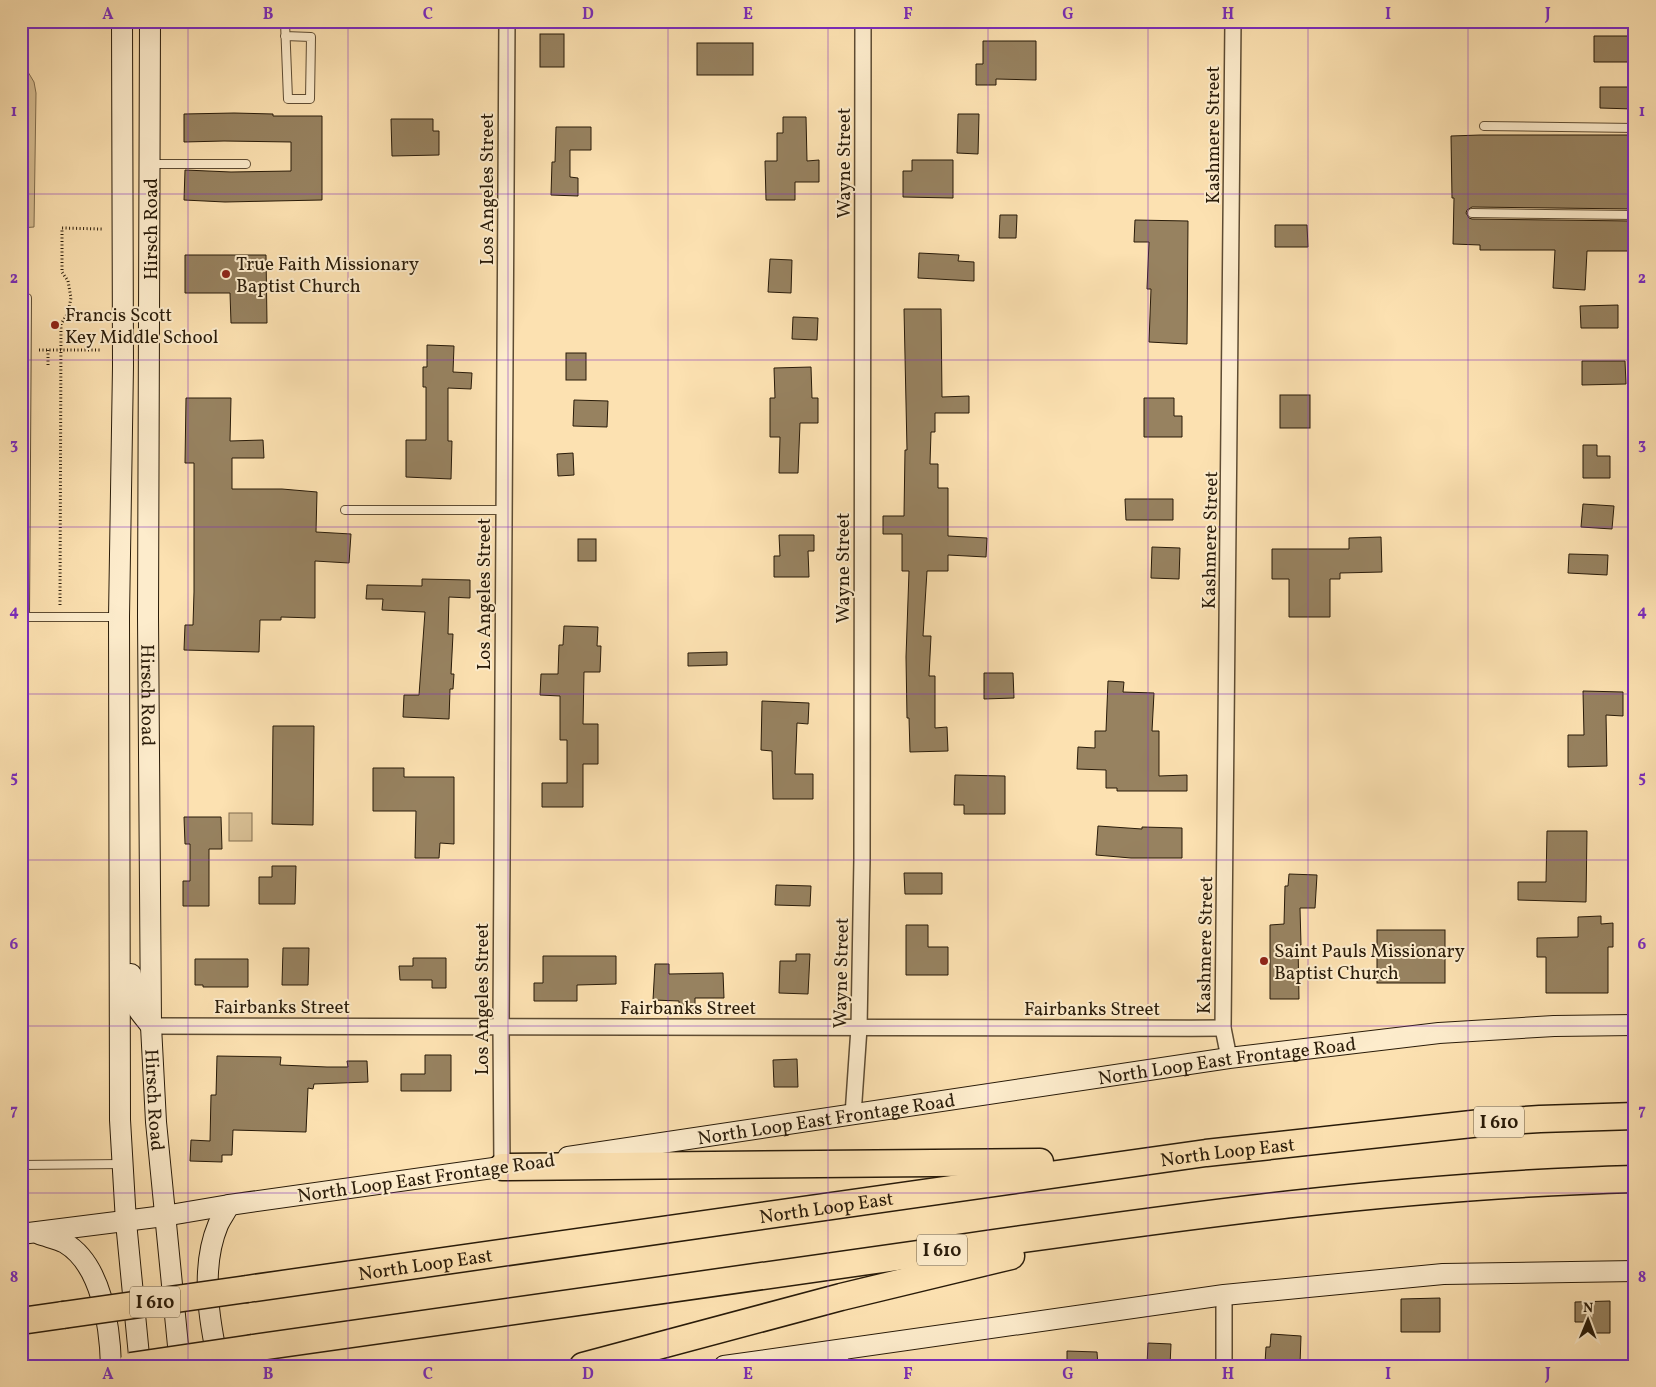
<svg xmlns="http://www.w3.org/2000/svg" width="1656" height="1387" font-family="Vollkorn,serif">
<style>
.green{fill:#d8bf94;stroke:#806d4e}
.building{fill:#978260;stroke:#291b09}
.lines{fill:none;stroke-linecap:round;stroke-linejoin:round}
.lane-casing{stroke:#5e4c33;stroke-width:10}
.street-casing{stroke:#5e4c33;stroke-width:18}
.secondary-casing{stroke:#291b09;stroke-width:22}
.highway-casing{stroke:#291b09;stroke-width:29}
.path{stroke:#291b09;stroke-width:3;stroke-dasharray:1 2.5;stroke-linecap:butt}
.lane{stroke:#fdeccc;stroke-width:8}
.street{stroke:#fdeccc;stroke-width:15}
.secondary{stroke:#fdeccc;stroke-width:20}
.highway{stroke:#fce1b1;stroke-width:26}
.highway-bridge-casing{stroke:#291b09;stroke-width:29;stroke-linecap:butt}
.highway-bridge{stroke:#fce1b1;stroke-width:26}
.grid{fill:none;stroke:#7b2cbf;stroke-width:1;stroke-opacity:0.55}
.poi-dot{fill:#8f2418;stroke:#fdeccc;stroke-width:2}
.labels{text-anchor:middle;stroke-width:4;stroke-linejoin:round;paint-order:stroke}
.shield{fill:#fdeccc;stroke:#695a44;stroke-width:1}
.shield-label{font-size:18px;font-weight:bold;fill:#291b09}
.street-label{font-size:19px;fill:#291b09;stroke:#fdeccc}
.poi-label{font-size:19px;fill:#291b09;stroke:#fdeccc;text-anchor:start}
.neatline{fill:none;stroke:#7b2cbf;stroke-width:2}
.grid-label{font-size:16px;text-anchor:middle;font-weight:bold;fill:#7b2cbf}
</style>
<rect width="100%" height="100%" fill="#fce1b1"/>
<filter id="stains"><feTurbulence type="fractalNoise" baseFrequency=".004" numOctaves="4"/><feColorMatrix values="0 0 0 0 .2 0 0 0 0 .09 0 0 0 0 .02 0 0 0 .5 -.17"/></filter>
<radialGradient id="worn" r=".72"><stop offset=".6" stop-color="#630" stop-opacity="0"/><stop offset="1" stop-color="#630" stop-opacity=".3"/></radialGradient>
<g class="green">
<path d="M 21,65 L 28,72 L 34,82 L 36,93 L 34,227 L 21,228 Z"/>
<rect x="229" y="813" width="23" height="28"/>
</g>
<g class="building">
<rect x="540" y="34" width="24" height="33"/>
<path d="M 1594,36 L 1633,36 L 1634,62 L 1594,62 Z"/>
<path d="M 983,41 L 1036,41 L 1036,80 L 996,79 L 996,85 L 976,85 L 976,64 L 983,64 Z"/>
<rect x="697" y="43" width="56" height="32"/>
<path d="M 1600,87 L 1633,87 L 1633,109 L 1600,108 Z"/>
<path d="M 234,113 L 273,114 L 273,116 L 322,116 L 322,200 L 225,202 L 184,200 L 185,170 L 231,172 L 291,171 L 291,142 L 224,141 L 184,142 L 184,114 Z"/>
<path d="M 958,114 L 979,114 L 978,154 L 957,153 Z"/>
<path d="M 783,117 L 806,117 L 807,161 L 819,160 L 819,182 L 795,182 L 795,200 L 766,200 L 765,161 L 777,161 L 777,133 L 783,133 Z"/>
<path d="M 391,119 L 433,119 L 433,131 L 439,131 L 439,155 L 392,156 Z"/>
<path d="M 556,127 L 591,127 L 591,150 L 570,150 L 570,177 L 578,178 L 578,196 L 551,195 L 552,162 L 555,162 Z"/>
<path d="M 1480,135 L 1632,135 L 1632,209 L 1472,207 L 1467,210 L 1466,213 L 1469,218 L 1472,219 L 1632,221 L 1633,251 L 1587,251 L 1585,290 L 1553,288 L 1555,250 L 1480,250 L 1480,245 L 1453,244 L 1454,198 L 1452,198 L 1451,136 Z"/>
<path d="M 912,160 L 953,160 L 953,198 L 903,197 L 903,171 L 912,171 Z"/>
<path d="M 1000,215 L 1017,215 L 1016,238 L 999,238 Z"/>
<path d="M 1135,220 L 1188,221 L 1187,344 L 1149,342 L 1151,289 L 1147,289 L 1149,242 L 1134,242 Z"/>
<path d="M 1275,225 L 1307,225 L 1308,247 L 1275,247 Z"/>
<path d="M 919,253 L 959,255 L 958,261 L 974,262 L 974,281 L 918,278 Z"/>
<path d="M 185,255 L 266,255 L 267,323 L 231,323 L 230,293 L 185,293 Z"/>
<path d="M 770,259 L 792,260 L 791,293 L 768,292 Z"/>
<path d="M 1618,305 L 1618,328 L 1581,328 L 1580,306 Z"/>
<path d="M 904,309 L 941,309 L 942,397 L 969,396 L 969,413 L 935,413 L 935,432 L 931,432 L 930,464 L 938,464 L 938,488 L 948,488 L 948,536 L 987,538 L 986,557 L 948,555 L 948,571 L 927,571 L 923,636 L 931,636 L 929,676 L 935,676 L 935,728 L 947,727 L 948,751 L 910,752 L 909,718 L 907,718 L 906,657 L 909,571 L 902,571 L 902,534 L 883,534 L 883,516 L 904,516 L 905,450 L 907,450 Z"/>
<path d="M 793,317 L 818,318 L 817,340 L 792,339 Z"/>
<path d="M 427,345 L 454,346 L 453,372 L 472,373 L 471,389 L 448,388 L 448,441 L 452,441 L 451,479 L 406,477 L 406,440 L 426,440 L 426,387 L 423,387 L 423,367 L 427,367 Z"/>
<rect x="566" y="353" width="20" height="27"/>
<path d="M 1582,361 L 1625,361 L 1626,384 L 1582,385 Z"/>
<path d="M 811,367 L 812,398 L 818,398 L 818,423 L 800,423 L 798,473 L 779,473 L 780,437 L 770,437 L 770,398 L 775,398 L 774,368 Z"/>
<rect x="1280" y="395" width="30" height="33"/>
<path d="M 186,398 L 231,398 L 230,441 L 263,440 L 264,458 L 232,458 L 232,489 L 282,489 L 317,492 L 316,532 L 351,534 L 349,563 L 315,561 L 315,618 L 281,617 L 281,620 L 260,620 L 259,652 L 184,650 L 185,625 L 193,625 L 194,592 L 194,463 L 185,463 Z"/>
<path d="M 1144,398 L 1174,398 L 1174,416 L 1182,416 L 1182,437 L 1144,437 Z"/>
<path d="M 574,400 L 608,401 L 607,427 L 573,426 Z"/>
<path d="M 1583,445 L 1597,445 L 1597,456 L 1610,456 L 1610,478 L 1583,478 Z"/>
<path d="M 573,453 L 574,475 L 558,476 L 557,454 Z"/>
<path d="M 1125,499 L 1173,499 L 1173,520 L 1126,520 Z"/>
<path d="M 1583,504 L 1614,506 L 1612,529 L 1581,527 Z"/>
<path d="M 779,535 L 814,535 L 814,551 L 808,551 L 809,577 L 774,577 L 774,556 L 780,556 Z"/>
<path d="M 1381,537 L 1382,572 L 1340,573 L 1340,579 L 1330,579 L 1330,617 L 1289,617 L 1289,579 L 1272,579 L 1272,549 L 1349,549 L 1349,538 Z"/>
<rect x="578" y="539" width="18" height="22"/>
<path d="M 1152,547 L 1180,548 L 1179,579 L 1151,578 Z"/>
<path d="M 1569,554 L 1608,555 L 1607,575 L 1568,573 Z"/>
<path d="M 422,579 L 470,580 L 470,598 L 449,597 L 448,634 L 453,634 L 451,674 L 454,674 L 453,689 L 450,689 L 449,719 L 403,717 L 404,695 L 419,695 L 425,612 L 382,610 L 383,599 L 366,599 L 367,585 L 422,586 Z"/>
<path d="M 564,626 L 598,627 L 597,646 L 601,646 L 600,672 L 584,672 L 583,724 L 598,724 L 598,764 L 583,764 L 583,807 L 542,807 L 542,783 L 567,783 L 567,740 L 560,740 L 560,696 L 540,695 L 541,674 L 558,674 L 559,645 L 563,645 Z"/>
<path d="M 727,652 L 727,665 L 688,666 L 688,653 Z"/>
<path d="M 984,673 L 1013,673 L 1014,698 L 984,699 Z"/>
<path d="M 1108,681 L 1124,682 L 1123,692 L 1154,693 L 1152,731 L 1159,731 L 1159,776 L 1187,775 L 1187,791 L 1117,791 L 1117,788 L 1106,788 L 1106,770 L 1077,769 L 1078,747 L 1095,748 L 1095,731 L 1106,731 Z"/>
<path d="M 1583,691 L 1623,692 L 1623,716 L 1606,715 L 1607,766 L 1568,767 L 1568,735 L 1584,735 Z"/>
<path d="M 762,701 L 809,703 L 808,724 L 797,723 L 795,774 L 813,774 L 813,799 L 773,799 L 772,751 L 761,750 Z"/>
<path d="M 273,726 L 314,726 L 313,825 L 272,824 Z"/>
<path d="M 373,768 L 404,768 L 404,777 L 454,777 L 454,844 L 440,843 L 439,858 L 415,858 L 416,811 L 373,811 Z"/>
<path d="M 955,775 L 1005,776 L 1005,814 L 964,814 L 964,805 L 954,805 Z"/>
<path d="M 184,817 L 221,817 L 222,849 L 209,849 L 209,906 L 183,906 L 183,881 L 190,881 L 190,844 L 185,844 Z"/>
<path d="M 1098,826 L 1142,829 L 1142,827 L 1182,828 L 1182,858 L 1131,858 L 1096,855 Z"/>
<path d="M 1547,831 L 1587,831 L 1586,902 L 1518,900 L 1518,882 L 1546,882 Z"/>
<path d="M 272,866 L 296,866 L 295,904 L 259,904 L 259,877 L 272,877 Z"/>
<path d="M 904,873 L 942,873 L 942,894 L 905,894 Z"/>
<path d="M 1289,874 L 1317,875 L 1315,908 L 1300,908 L 1301,945 L 1298,945 L 1299,999 L 1270,999 L 1270,925 L 1284,924 L 1285,886 L 1288,886 Z"/>
<path d="M 776,885 L 811,886 L 810,906 L 775,905 Z"/>
<path d="M 1601,916 L 1601,924 L 1613,923 L 1613,947 L 1608,947 L 1608,993 L 1546,993 L 1546,957 L 1537,957 L 1537,938 L 1578,937 L 1578,917 Z"/>
<path d="M 906,925 L 928,925 L 928,947 L 948,947 L 948,975 L 906,975 Z"/>
<rect x="1377" y="930" width="68" height="53"/>
<path d="M 283,948 L 309,948 L 308,985 L 282,985 Z"/>
<path d="M 796,954 L 810,954 L 808,994 L 779,993 L 780,961 L 796,961 Z"/>
<path d="M 543,956 L 616,956 L 616,984 L 577,985 L 577,1001 L 534,1001 L 534,983 L 543,983 Z"/>
<path d="M 413,958 L 446,958 L 446,988 L 432,988 L 432,980 L 400,980 L 399,966 L 413,966 Z"/>
<path d="M 195,959 L 248,959 L 248,987 L 203,987 L 203,985 L 195,985 Z"/>
<path d="M 655,964 L 669,964 L 669,974 L 723,973 L 724,998 L 695,998 L 695,1010 L 679,1010 L 679,1001 L 653,1000 Z"/>
<path d="M 425,1055 L 451,1055 L 451,1091 L 401,1091 L 401,1074 L 425,1074 Z"/>
<path d="M 217,1056 L 281,1057 L 280,1065 L 327,1067 L 348,1067 L 347,1061 L 367,1061 L 368,1082 L 314,1084 L 313,1089 L 308,1088 L 306,1132 L 233,1130 L 232,1155 L 222,1155 L 222,1162 L 190,1161 L 191,1140 L 210,1141 L 211,1095 L 216,1095 Z"/>
<path d="M 797,1059 L 798,1087 L 774,1087 L 773,1060 Z"/>
<path d="M 1440,1298 L 1440,1332 L 1401,1332 L 1401,1299 Z"/>
<path d="M 1610,1301 L 1610,1333 L 1587,1333 L 1587,1322 L 1575,1322 L 1575,1302 Z"/>
<path d="M 1271,1334 L 1301,1336 L 1300,1365 L 1265,1363 L 1266,1347 L 1270,1347 Z"/>
<path d="M 1148,1343 L 1171,1344 L 1170,1366 L 1147,1366 Z"/>
<path d="M 1067,1351 L 1097,1352 L 1098,1366 L 1067,1366 Z"/>
</g>
<g class="lines">
<defs>
<g id="lane">
<path d="M 192,21 L 285,22 L 288,99 L 310,99 L 311,37 L 285,36"/>
<path d="M 1484,126 L 1635,128"/>
<path d="M 150,164 L 246,164"/>
<path d="M 1472,213 L 1635,215"/>
<path d="M 345,510 L 504,510"/>
<path d="M 21,617 L 117,617"/>
<path d="M 25,617 L 27,298"/>
<path d="M 21,1165 L 122,1164"/>
</g>
<g id="street">
<path d="M 151,1026 C 509,1025 866,1030 1223,1028"/>
<path d="M 1229,1058 L 1223,1028 L 1233,21"/>
<path d="M 853,1115 L 859,1028 L 862,859 L 863,21"/>
<path d="M 502,1167 L 501,1026 L 507,21"/>
<path d="M 839,1366 L 842,1349"/>
<path d="M 1224,1366 L 1224,1295"/>
</g>
<g id="secondary">
<path d="M 122,21 L 123,366 L 119,617 L 120,1120 L 126,1222 L 140,1366"/>
<path id="s1" d="M 150,21 L 148,617 L 151,1026 L 156,1122 L 180,1366"/>
<path d="M 131,974 C 132,1004 133,1004 151,1026"/>
<path id="s2" d="M 568,1157 L 1229,1058 L 1439,1033 L 1554,1026 L 1635,1025"/>
<path d="M 21,1234 L 164,1216 L 229,1205 L 515,1165"/>
<path d="M 39,1234 C 47,1237 58,1239 65,1243 C 102,1265 110,1327 111,1366"/>
<path d="M 219,1366 C 209,1321 200,1268 218,1225 C 221,1218 226,1212 229,1205"/>
<path d="M 724,1366 L 1224,1295 L 1443,1274 L 1635,1271"/>
</g>
<g id="highway">
<path d="M 502,1167 L 1040,1162"/>
<path id="s3" d="M 247,1289 L 1206,1153 L 1481,1123 L 1540,1119 L 1635,1116"/>
<path d="M 21,1321 L 63,1315"/>
<path d="M 253,1348 C 484,1315 715,1282 946,1250 C 1174,1217 1403,1185 1635,1179"/>
<path d="M 583,1366 L 841,1297 L 1011,1256"/>
</g>
</defs>
<use href="#lane" class="lane-casing"/>
<use href="#street" class="street-casing"/>
<use href="#secondary" class="secondary-casing"/>
<use href="#highway" class="highway-casing"/>
<g class="path">
<path d="M 39,350 L 100,350"/>
<path d="M 48,365 L 48,350"/>
<path d="M 60,605 L 61,324 L 68,313 L 71,298 L 68,281 L 62,272 L 62,228 L 102,229"/>
</g>
<use href="#lane" class="lane"/>
<use href="#street" class="street"/>
<use href="#secondary" class="secondary"/>
<use href="#highway" class="highway"/>
<defs>
<g id="highway-bridge">
<path d="M 63,1315 L 247,1289"/>
<path d="M 131,1366 L 253,1348"/>
</g>
</defs>
<use href="#highway-bridge" class="highway-bridge-casing"/>
<use href="#highway-bridge" class="highway-bridge"/>
</g>
<path class="grid" d="M 188,21 L 188,1366M 348,21 L 348,1366M 508,21 L 508,1366M 668,21 L 668,1366M 828,21 L 828,1366M 988,21 L 988,1366M 1148,21 L 1148,1366M 1308,21 L 1308,1366M 1468,21 L 1468,1366M 21,194 L 1635,194M 21,360 L 1635,360M 21,527 L 1635,527M 21,694 L 1635,694M 21,860 L 1635,860M 21,1026 L 1635,1026M 21,1193 L 1635,1193"/>
<g class="poi-dot">
<circle cx="226" cy="274" r="5"/>
<circle cx="55" cy="325" r="5"/>
<circle cx="1264" cy="961" r="5"/>
</g>
<g class="labels">
<g class="shield">
<rect x="1474" y="1106.5" width="50" height="31" rx="4"/>
<rect x="917" y="1234.5" width="50" height="31" rx="4"/>
<rect x="130" y="1286.5" width="50" height="31" rx="4"/>
</g>
<g class="shield-label">
<text x="1499" y="1128">I 610</text>
<text x="942" y="1256">I 610</text>
<text x="155" y="1308">I 610</text>
</g>
<g class="street-label">
<text transform="translate(1212 135) rotate(-90)" y="7">Kashmere Street</text>
<text transform="translate(843 163) rotate(-90)" y="7">Wayne Street</text>
<text transform="translate(486 189) rotate(-90)" y="7">Los Angeles Street</text>
<text transform="translate(150 229) rotate(-90)" y="7">Hirsch Road</text>
<text transform="translate(1209 540) rotate(-89)" y="7">Kashmere Street</text>
<text transform="translate(842 568) rotate(-90)" y="7">Wayne Street</text>
<text transform="translate(483 594) rotate(-90)" y="7">Los Angeles Street</text>
<text dy="7" stroke="none"><textPath href="#s1" startOffset="674">Hirsch Road</textPath></text>
<text transform="translate(1204 945) rotate(-89)" y="7">Kashmere Street</text>
<text transform="translate(840 973) rotate(-89)" y="7">Wayne Street</text>
<text transform="translate(481 999) rotate(-90)" y="7">Los Angeles Street</text>
<text x="282" y="1013">Fairbanks Street</text>
<text x="688" y="1014">Fairbanks Street</text>
<text x="1092" y="1015">Fairbanks Street</text>
<text dy="7" stroke="none"><textPath href="#s2" startOffset="666">North Loop East Frontage Road</textPath></text>
<text dy="7" stroke="none"><textPath href="#s1" startOffset="1079">Hirsch Road</textPath></text>
<text dy="7" stroke="none"><textPath href="#s2" startOffset="261">North Loop East Frontage Road</textPath></text>
<text dy="7" stroke="none"><textPath href="#s3" startOffset="990">North Loop East</textPath></text>
<text transform="translate(426 1177) rotate(-8)" y="7">North Loop East Frontage Road</text>
<text dy="7" stroke="none"><textPath href="#s3" startOffset="585">North Loop East</textPath></text>
<text dy="7" stroke="none"><textPath href="#s3" startOffset="180">North Loop East</textPath></text>
</g>
<g class="poi-label">
<text x="236" y="270">True Faith Missionary<tspan x="236" dy="22">Baptist Church</tspan></text>
<text x="65" y="321">Francis Scott<tspan x="65" dy="22">Key Middle School</tspan></text>
<text x="1274" y="957">Saint Pauls Missionary<tspan x="1274" dy="22">Baptist Church</tspan></text>
</g>
</g>
<rect width="1656" height="1387" fill="none" stroke="#fce1b1" stroke-width="55"/>
<g transform="translate(1588 1320) rotate(1)" stroke="#fdeccc" stroke-width="4" paint-order="stroke">
<path d="M0-4L9 19L0 12L-9 19Z" fill="#291b09"/>
<text y="-8" font-size="14" font-weight="bold" text-anchor="middle" fill="#291b09">N</text>
</g>
<rect x="28" y="28" width="1600" height="1332" class="neatline"/>
<g class="grid-label">
<text x="108" y="19">A</text>
<text x="268" y="19">B</text>
<text x="428" y="19">C</text>
<text x="588" y="19">D</text>
<text x="748" y="19">E</text>
<text x="908" y="19">F</text>
<text x="1068" y="19">G</text>
<text x="1228" y="19">H</text>
<text x="1388" y="19">I</text>
<text x="1548" y="19">J</text>
<text x="14" y="116">1</text>
<text x="1642" y="116">1</text>
<text x="14" y="283">2</text>
<text x="1642" y="283">2</text>
<text x="14" y="449">3</text>
<text x="1642" y="449">3</text>
<text x="14" y="616">4</text>
<text x="1642" y="616">4</text>
<text x="14" y="782">5</text>
<text x="1642" y="782">5</text>
<text x="14" y="949">6</text>
<text x="1642" y="949">6</text>
<text x="14" y="1115">7</text>
<text x="1642" y="1115">7</text>
<text x="14" y="1282">8</text>
<text x="1642" y="1282">8</text>
<text x="108" y="1379">A</text>
<text x="268" y="1379">B</text>
<text x="428" y="1379">C</text>
<text x="588" y="1379">D</text>
<text x="748" y="1379">E</text>
<text x="908" y="1379">F</text>
<text x="1068" y="1379">G</text>
<text x="1228" y="1379">H</text>
<text x="1388" y="1379">I</text>
<text x="1548" y="1379">J</text>
</g>
<rect width="100%" height="100%" filter="url(#stains)"/>
<rect width="100%" height="100%" fill="url(#worn)"/>
</svg>
